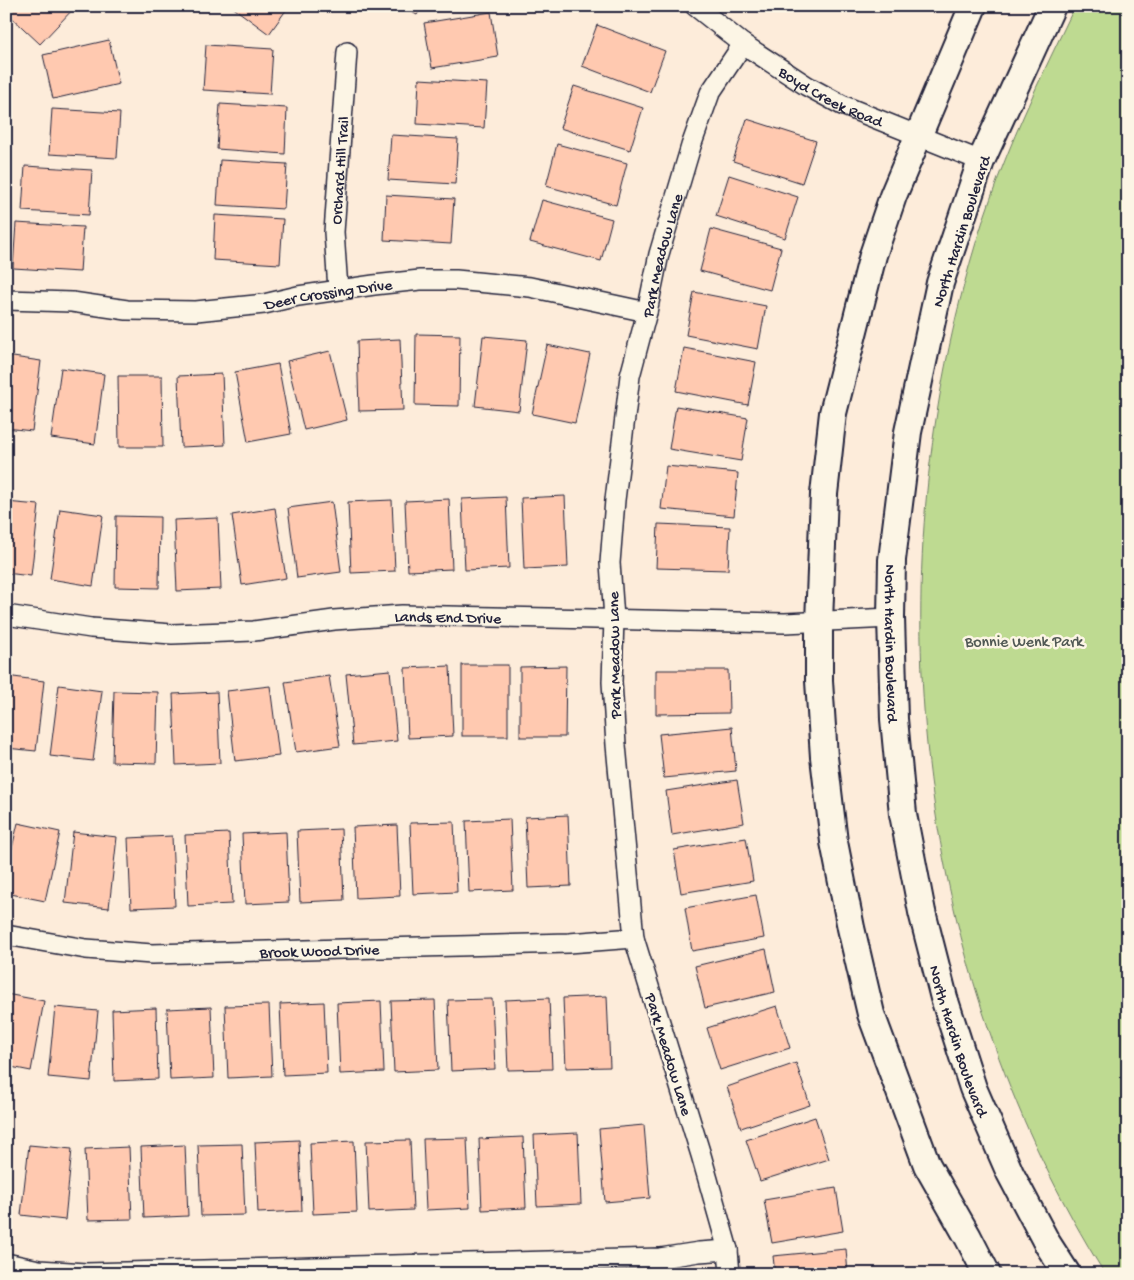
<svg xmlns="http://www.w3.org/2000/svg" width="1134" height="1280" font-family="'Gochi Hand',sans-serif">
<style>
.green{fill:#beda91;stroke:#707e66}
.building{fill:#ffc9b0;stroke:#22223b}
.lines{fill:none;stroke-linecap:round;stroke-linejoin:round}
.minor-casing{stroke:#22223b;stroke-width:22}
.secondary-casing{stroke:#22223b;stroke-width:30}
.minor{stroke:#fcf5e5;stroke-width:19}
.secondary{stroke:#fcf5e5;stroke-width:26}
.labels{text-anchor:middle;stroke-width:5;stroke-linejoin:round;paint-order:stroke}
.street-label{font-size:16px;fill:#22223b;stroke:#fcf5e5}
.park-label{font-size:16px;fill:#515955;stroke:#fcf5e5}
</style>
<rect width="100%" height="100%" fill="#fdecda"/>
<filter id="ink" filterUnits="userSpaceOnUse"><feTurbulence type="fractalNoise" baseFrequency=".02" numOctaves="2"/><feDisplacementMap in="SourceGraphic" scale="10" xChannelSelector="R" yChannelSelector="G"/><feConvolveMatrix kernelMatrix="1 2 1 2 8 2 1 2 1" color-interpolation-filters="sRGB"/></filter>
<g filter="url(#ink)">
<path class="green" d="M 1075,6 L 1128,6 L 1128,1274 L 1105,1274 C 922,981 876,617 964,285 C 979,227 1000,169 1024,115 C 1040,78 1058,42 1075,6 Z"/>
<g class="building">
<path d="M 14,6 L 76,6 L 40,44 L 7,13 Z"/>
<path d="M 231,6 L 289,6 L 269,34 Z"/>
<path d="M 401,6 L 422,6 L 417,15 Z"/>
<path d="M 491,12 L 498,57 L 432,68 L 424,23 Z"/>
<path d="M 597,25 L 665,51 L 650,92 L 582,66 Z"/>
<path d="M 109,40 L 119,84 L 53,99 L 43,55 Z"/>
<path d="M 206,45 L 273,49 L 270,94 L 203,90 Z"/>
<path d="M 419,79 L 487,83 L 484,128 L 417,124 Z"/>
<path d="M 574,86 L 643,108 L 630,150 L 560,128 Z"/>
<path d="M 220,104 L 287,108 L 285,154 L 217,149 Z"/>
<path d="M 52,109 L 120,113 L 117,158 L 49,154 Z"/>
<path d="M 747,119 L 816,141 L 802,183 L 733,161 Z"/>
<path d="M 391,135 L 458,139 L 455,184 L 388,180 Z"/>
<path d="M 557,144 L 627,163 L 616,205 L 546,186 Z"/>
<path d="M 220,160 L 287,164 L 284,209 L 217,205 Z"/>
<path d="M 25,166 L 92,170 L 89,215 L 22,211 Z"/>
<path d="M 729,175 L 798,197 L 785,238 L 716,216 Z"/>
<path d="M 386,195 L 454,199 L 451,244 L 384,240 Z"/>
<path d="M 542,200 L 612,219 L 601,261 L 530,242 Z"/>
<path d="M 215,215 L 283,219 L 280,264 L 213,260 Z"/>
<path d="M 16,223 L 83,227 L 80,272 L 13,268 Z"/>
<path d="M 711,229 L 781,248 L 770,290 L 700,271 Z"/>
<path d="M 694,292 L 766,306 L 758,349 L 686,335 Z"/>
<path d="M 416,334 L 460,335 L 459,406 L 415,405 Z"/>
<path d="M 483,336 L 527,340 L 519,411 L 475,406 Z"/>
<path d="M 400,339 L 403,410 L 359,411 L 357,341 Z"/>
<path d="M 547,345 L 590,354 L 575,423 L 532,414 Z"/>
<path d="M 684,348 L 756,362 L 748,405 L 676,391 Z"/>
<path d="M 330,351 L 347,420 L 304,430 L 287,361 Z"/>
<path d="M 6,356 L 41,361 L 32,431 L 6,428 Z"/>
<path d="M 278,364 L 291,434 L 248,442 L 235,372 Z"/>
<path d="M 61,368 L 104,374 L 95,444 L 51,438 Z"/>
<path d="M 222,374 L 225,445 L 181,447 L 178,376 Z"/>
<path d="M 118,376 L 162,376 L 163,447 L 119,447 Z"/>
<path d="M 676,406 L 748,418 L 741,461 L 669,449 Z"/>
<path d="M 666,466 L 738,473 L 734,516 L 661,509 Z"/>
<path d="M 565,496 L 568,567 L 524,569 L 521,498 Z"/>
<path d="M 506,497 L 509,568 L 465,570 L 462,499 Z"/>
<path d="M 449,499 L 452,569 L 408,571 L 405,501 Z"/>
<path d="M 392,500 L 395,571 L 351,573 L 348,502 Z"/>
<path d="M 6,502 L 39,505 L 31,576 L 6,573 Z"/>
<path d="M 332,502 L 341,572 L 297,578 L 288,508 Z"/>
<path d="M 275,508 L 286,578 L 242,585 L 232,515 Z"/>
<path d="M 60,509 L 103,515 L 93,586 L 50,579 Z"/>
<path d="M 116,516 L 160,517 L 159,588 L 115,587 Z"/>
<path d="M 218,518 L 221,589 L 177,591 L 174,520 Z"/>
<path d="M 658,524 L 730,527 L 728,570 L 656,568 Z"/>
<rect x="462" y="665" width="46" height="71"/>
<path d="M 450,666 L 453,736 L 408,738 L 405,668 Z"/>
<path d="M 566,666 L 565,737 L 520,737 L 520,667 Z"/>
<path d="M 390,670 L 397,741 L 353,745 L 346,674 Z"/>
<path d="M 656,670 L 728,670 L 729,713 L 656,714 Z"/>
<path d="M 6,676 L 44,681 L 36,751 L 6,748 Z"/>
<path d="M 329,676 L 340,746 L 296,752 L 285,682 Z"/>
<path d="M 59,685 L 102,691 L 93,761 L 50,756 Z"/>
<path d="M 270,686 L 279,756 L 235,761 L 227,691 Z"/>
<path d="M 114,691 L 158,692 L 156,763 L 112,762 Z"/>
<path d="M 217,692 L 220,763 L 176,765 L 173,694 Z"/>
<path d="M 732,727 L 736,771 L 664,778 L 659,734 Z"/>
<path d="M 737,780 L 744,823 L 672,835 L 666,791 Z"/>
<path d="M 568,815 L 571,886 L 528,888 L 525,817 Z"/>
<path d="M 510,819 L 513,890 L 469,892 L 466,821 Z"/>
<path d="M 454,822 L 457,892 L 413,894 L 410,823 Z"/>
<path d="M 18,823 L 60,832 L 45,901 L 6,893 L 6,873 Z"/>
<path d="M 397,825 L 400,896 L 356,898 L 353,827 Z"/>
<path d="M 341,829 L 344,900 L 300,902 L 297,831 Z"/>
<path d="M 73,832 L 117,837 L 109,908 L 65,903 Z"/>
<path d="M 286,832 L 289,902 L 245,904 L 242,834 Z"/>
<path d="M 229,833 L 232,904 L 188,906 L 185,835 Z"/>
<path d="M 172,836 L 175,906 L 131,908 L 128,838 Z"/>
<path d="M 746,838 L 753,881 L 681,893 L 674,850 Z"/>
<path d="M 756,895 L 764,938 L 692,951 L 685,908 Z"/>
<path d="M 766,949 L 775,992 L 705,1008 L 695,966 Z"/>
<path d="M 6,994 L 44,1001 L 31,1071 L 6,1066 Z"/>
<path d="M 607,996 L 610,1067 L 566,1068 L 563,998 Z"/>
<path d="M 549,998 L 552,1069 L 508,1070 L 505,1000 Z"/>
<path d="M 492,999 L 495,1069 L 451,1071 L 448,1000 Z"/>
<path d="M 435,1000 L 438,1070 L 394,1072 L 391,1001 Z"/>
<path d="M 381,1001 L 384,1072 L 340,1074 L 337,1003 Z"/>
<path d="M 324,1002 L 327,1073 L 283,1075 L 280,1004 Z"/>
<path d="M 269,1005 L 272,1076 L 228,1078 L 225,1006 Z"/>
<path d="M 777,1006 L 790,1048 L 720,1070 L 707,1028 Z"/>
<path d="M 55,1007 L 98,1011 L 91,1081 L 48,1077 Z"/>
<path d="M 211,1007 L 214,1078 L 170,1080 L 167,1009 Z"/>
<path d="M 156,1008 L 158,1079 L 114,1081 L 112,1010 Z"/>
<path d="M 796,1063 L 810,1105 L 741,1128 L 727,1087 Z"/>
<path d="M 815,1117 L 829,1159 L 760,1181 L 746,1140 Z"/>
<path d="M 644,1125 L 650,1198 L 605,1202 L 599,1129 Z"/>
<path d="M 578,1133 L 581,1204 L 537,1206 L 534,1135 Z"/>
<path d="M 523,1137 L 526,1208 L 482,1210 L 479,1139 Z"/>
<path d="M 467,1138 L 470,1208 L 426,1210 L 423,1139 Z"/>
<path d="M 299,1140 L 302,1211 L 258,1213 L 255,1142 Z"/>
<path d="M 410,1140 L 413,1210 L 369,1212 L 366,1141 Z"/>
<path d="M 354,1141 L 357,1212 L 313,1214 L 310,1143 Z"/>
<path d="M 242,1144 L 245,1215 L 201,1216 L 198,1145 Z"/>
<path d="M 29,1145 L 72,1149 L 65,1220 L 21,1215 Z"/>
<path d="M 185,1145 L 188,1216 L 144,1218 L 141,1147 Z"/>
<path d="M 129,1147 L 132,1219 L 88,1220 L 85,1149 Z"/>
<path d="M 836,1188 L 843,1231 L 772,1243 L 764,1200 Z"/>
<path d="M 846,1249 L 848,1274 L 775,1274 L 773,1256 Z"/>
</g>
<g class="lines">
<defs>
<g id="minor">
<path id="s1" d="M 695,6 L 743,44 L 807,86 L 842,105 L 981,161"/>
<path id="s2" d="M 338,289 L 334,232 L 347,52"/>
<path id="s3" d="M 6,300 L 72,302 L 127,310 L 196,311 L 264,304 L 298,296 L 374,285 L 420,280 L 456,280 L 530,287 L 647,312"/>
<path id="s4" d="M 6,615 L 91,628 L 172,634 L 254,631 L 334,620 L 402,615 L 785,623 L 891,618"/>
<path id="s5" d="M 6,935 L 86,949 L 152,954 L 569,943 L 634,938"/>
<path d="M 6,1263 L 39,1270 L 86,1273 L 660,1258 L 699,1252 L 728,1250"/>
<path id="s6" d="M 730,1274 L 728,1250 L 701,1155 L 634,938 L 616,745 L 612,682 L 614,618 L 610,563 L 615,500 L 630,376 L 647,312 L 659,254 L 691,146 L 710,93 L 743,44"/>
</g>
<g id="secondary">
<path d="M 973,6 L 893,196 L 873,255 L 833,413 L 824,494 L 819,622 L 819,681 L 824,757 L 834,842 L 851,928 L 871,1014 L 927,1165 L 968,1237 L 987,1274"/>
<path id="s7" d="M 1052,6 L 981,161 L 940,283 L 908,432 L 892,560 L 891,618 L 894,719 L 903,814 L 922,912 L 944,998 L 973,1088 L 1010,1173 L 1047,1243 L 1067,1274"/>
</g>
</defs>
<use href="#minor" class="minor-casing"/>
<use href="#secondary" class="secondary-casing"/>
<use href="#minor" class="minor"/>
<use href="#secondary" class="secondary"/>
</g>
</g>
<g class="labels">
<g class="street-label">
<text dy="6" stroke="none"><textPath href="#s1" startOffset="164">Boyd Creek Road</textPath></text>
<text dy="6" stroke="none"><textPath href="#s2" startOffset="119">Orchard Hill Trail</textPath></text>
<text transform="translate(960 231) rotate(-72)" y="6">North Hardin Boulevard</text>
<text dy="6" stroke="none"><textPath href="#s6" startOffset="1039">Park Meadow Lane</textPath></text>
<text dy="6" stroke="none"><textPath href="#s3" startOffset="324">Deer Crossing Drive</textPath></text>
<text dy="6" stroke="none"><textPath href="#s4" startOffset="444">Lands End Drive</textPath></text>
<text dy="6" stroke="none"><textPath href="#s7" startOffset="664">North Hardin Boulevard</textPath></text>
<text transform="translate(613 655) rotate(-91)" y="6">Park Meadow Lane</text>
<text dy="6" stroke="none"><textPath href="#s5" startOffset="315">Brook Wood Drive</textPath></text>
<text dy="6" stroke="none"><textPath href="#s7" startOffset="1069">North Hardin Boulevard</textPath></text>
<text transform="translate(670 1054) rotate(73)" y="6">Park Meadow Lane</text>
</g>
<g class="park-label">
<text x="1024" y="646">Bonnie Wenk Park</text>
</g>
</g>
<rect width="1134" height="1280" fill="none" stroke="#fcf5e5" stroke-width="25"/>
<rect x="12" y="12" width="1109" height="1255" fill="none" stroke="#22223b" stroke-width="2" filter="url(#ink)"/>
</svg>
